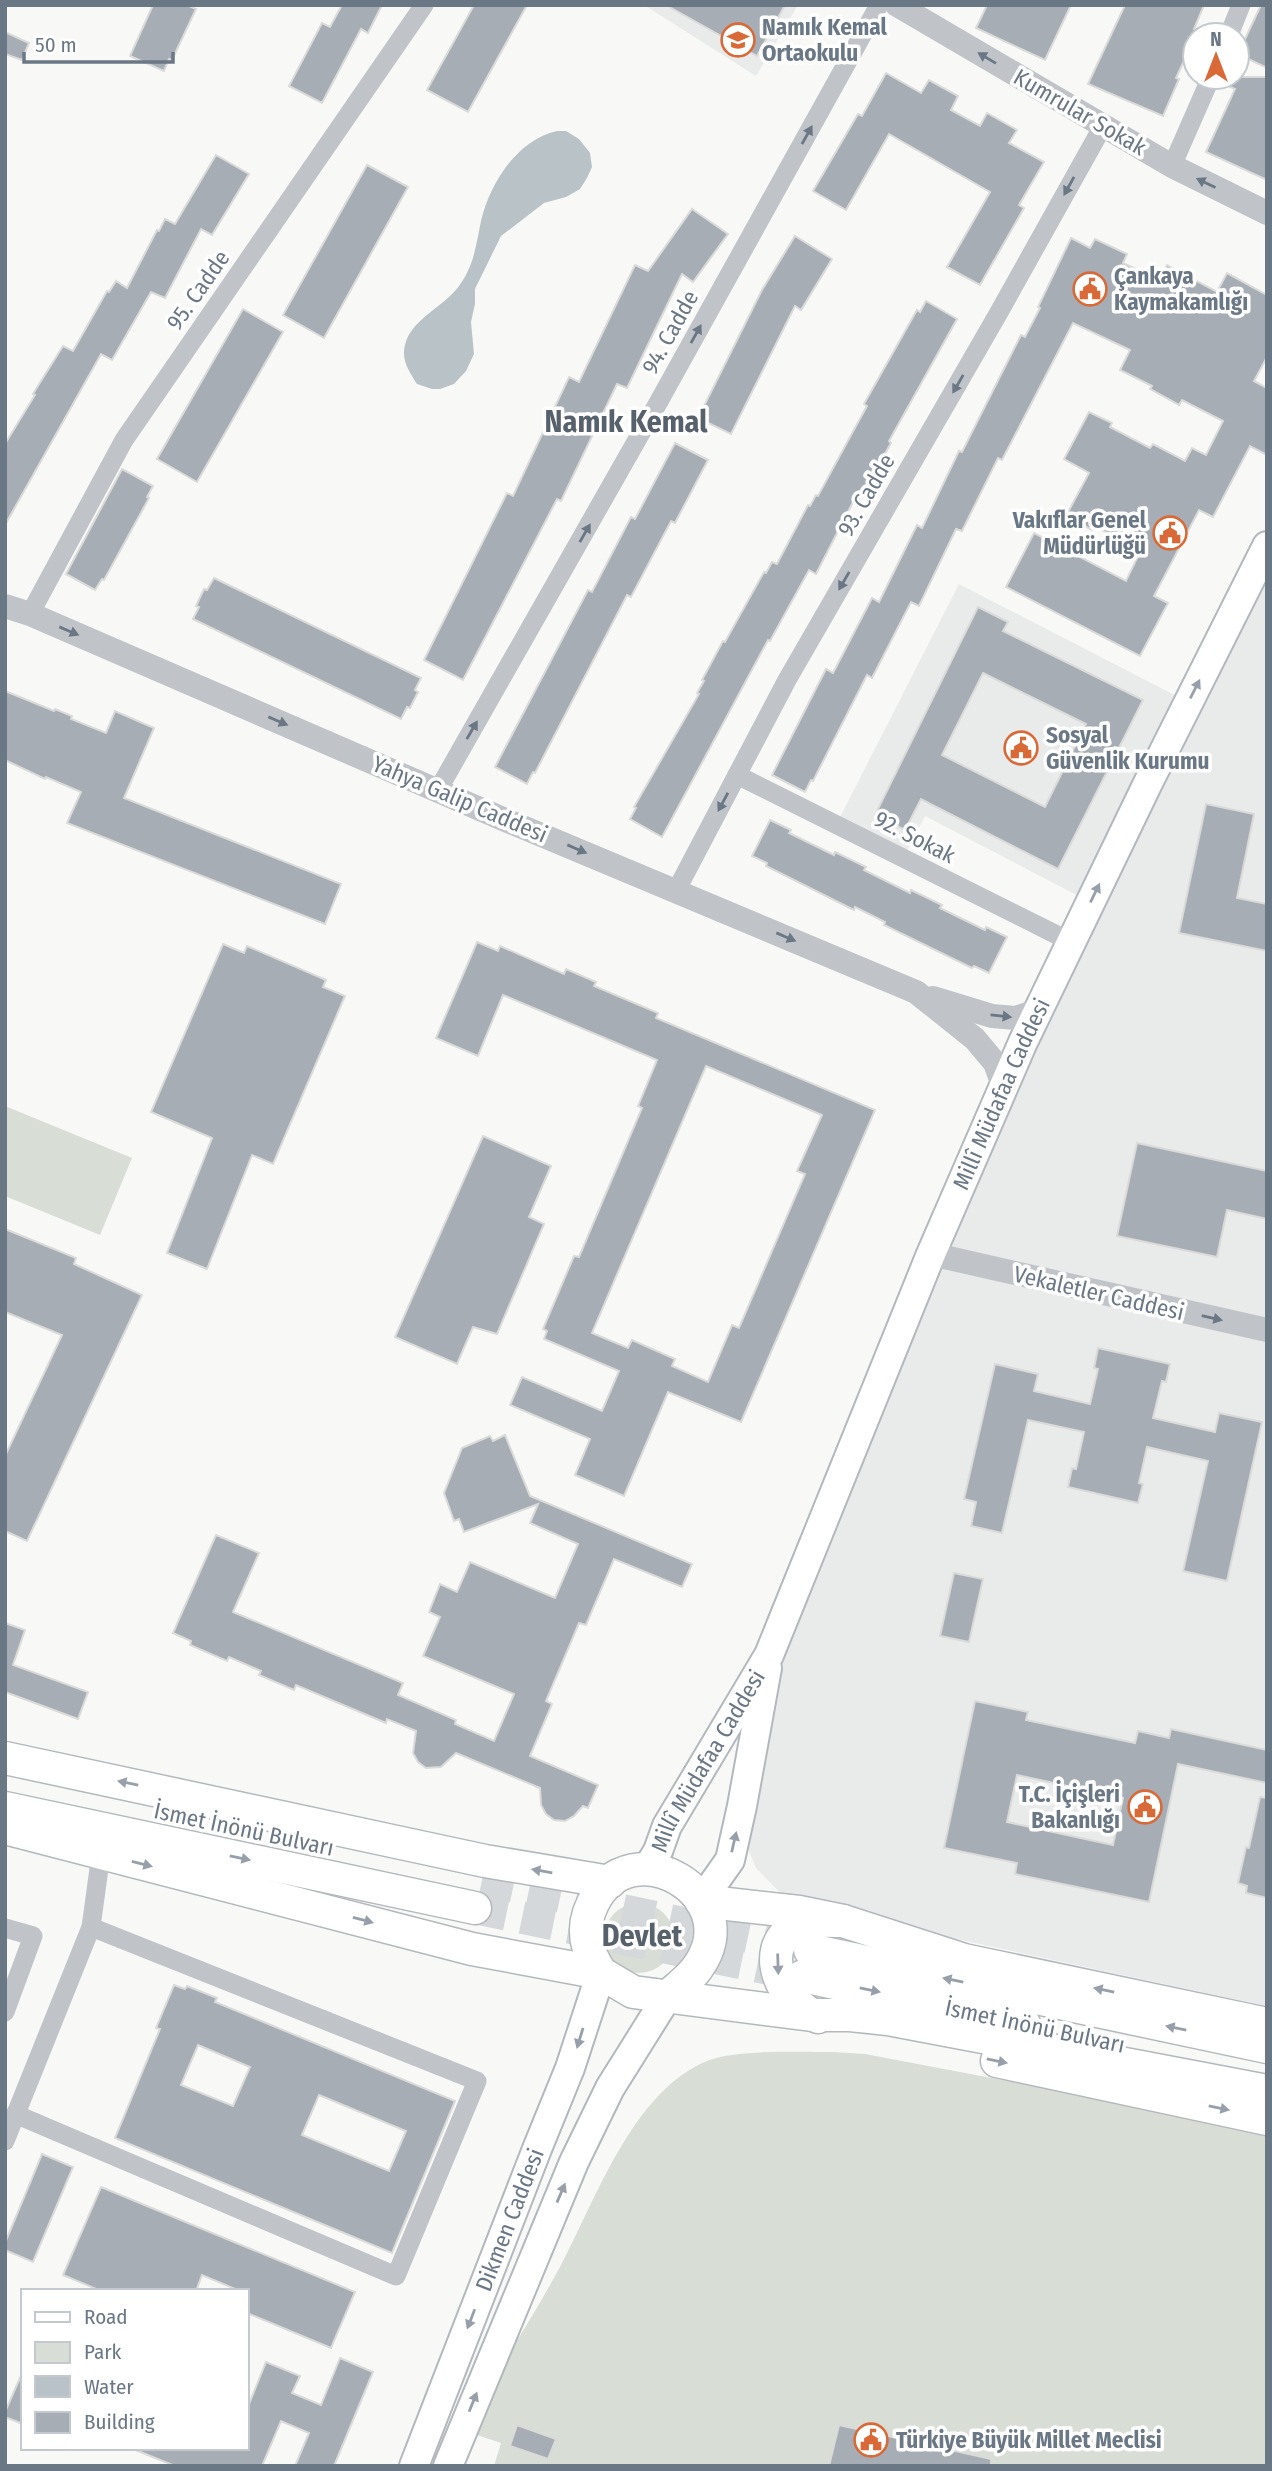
<svg xmlns="http://www.w3.org/2000/svg" width="1272" height="2471" font-family="'Fira Sans Condensed',sans-serif">
<style>
.built{fill:#e9eaea}
.green{fill:#d8ddd6}
.water{fill:#b9c2c7}
.building{fill:#a6adb4;stroke:#dadad9;stroke-width:2;fill-rule:evenodd}
.lines{fill:none;stroke-linecap:round;stroke-linejoin:round}
.primary-tunnel{stroke:#d4d8da;stroke-width:32;stroke-dasharray:32 16;stroke-linecap:butt}
.secondary-casing{stroke:#b3b8bd;stroke-width:32}
.primary-casing{stroke:#b4b8bc;stroke-width:35}
.minor{stroke:#c0c4c8;stroke-width:19}
.tertiary{stroke:#c0c4c8;stroke-width:24}
.secondary{stroke:#fff;stroke-width:28}
.primary{stroke:#fff;stroke-width:32}
.oneway{fill:#6a7785}
.oneway2{fill:#97a0aa}
.labels{text-anchor:middle;stroke-width:7;stroke-linejoin:round;paint-order:stroke}
.poi-label{font-size:23px;font-weight:bold;fill:#6a7785;stroke:#fff;text-anchor:start}
.street-label{font-size:23px;fill:#6a7785;stroke:#fff}
.district-label{font-size:30px;font-weight:bold;fill:#57616b;stroke:#fff}
</style>
<rect width="100%" height="100%" fill="#f8f9f6"/>
<g class="built">
<path d="M 644,5 L 798,5 L 756,76 Z"/>
<path d="M 1267,546 L 1267,2006 L 905,1928 L 799,1912 L 756,1868 L 747,1846 L 764,1691 L 1090,902 L 925,816 L 903,858 L 836,825 L 959,584 L 1188,702 Z"/>
</g>
<g class="green">
<path d="M 5,1106 L 132,1158 L 100,1235 L 5,1196 Z"/>
<circle cx="639" cy="1938" r="35"/>
<path d="M 834,2052 L 865,2054 L 1171,2112 L 1267,2136 L 1267,2466 L 972,2466 L 973,2455 L 839,2425 L 829,2466 L 494,2466 L 501,2443 L 462,2430 C 495,2375 531,2321 561,2265 C 596,2199 633,2091 707,2061 C 735,2049 801,2052 834,2052 Z"/>
</g>
<path class="water" d="M 557,131 L 566,131 L 579,139 L 590,153 L 592,167 L 587,178 L 580,189 L 566,197 L 544,203 L 501,236 L 475,289 L 475,304 L 471,322 L 474,354 L 466,371 L 454,384 L 440,389 L 432,389 L 417,384 C 409,371 401,360 405,345 C 411,319 444,307 459,286 C 474,266 476,245 481,221 C 490,183 517,140 557,131 Z"/>
<g class="building">
<path d="M 153,5 L 187,5 L 196,9 L 172,60 L 169,59 L 164,71 L 130,56 Z"/>
<path d="M 342,5 L 382,5 L 368,33 L 361,29 L 322,103 L 289,86 L 322,23 L 330,27 Z"/>
<path d="M 474,5 L 527,5 L 468,112 L 427,90 Z"/>
<path d="M 666,5 L 785,5 L 757,56 Z"/>
<path d="M 987,5 L 1071,5 L 1045,60 L 976,28 Z"/>
<path d="M 1125,5 L 1204,5 L 1194,29 L 1198,31 L 1176,78 L 1179,79 L 1163,116 L 1088,84 Z"/>
<path d="M 1261,5 L 1267,5 L 1267,68 L 1238,54 Z"/>
<path d="M 5,32 L 29,43 L 22,60 L 5,54 Z"/>
<path d="M 886,73 L 921,93 L 929,80 L 958,96 L 951,110 L 980,126 L 987,113 L 1017,130 L 1009,143 L 1044,162 L 1019,205 L 1024,208 L 980,285 L 947,267 L 990,192 L 889,134 L 846,210 L 813,191 L 858,114 L 862,116 Z"/>
<path d="M 1223,77 L 1267,77 L 1267,180 L 1206,152 L 1235,89 L 1222,83 Z"/>
<path d="M 216,155 L 249,174 L 212,235 L 201,229 L 165,298 L 151,292 L 112,360 L 101,354 L 5,525 L 5,444 L 35,395 L 33,394 L 41,381 L 63,346 L 73,351 L 107,291 L 109,292 L 116,281 L 127,288 L 157,230 L 159,231 L 165,219 L 175,224 Z"/>
<path d="M 367,165 L 408,187 L 324,338 L 283,315 Z"/>
<path d="M 692,209 L 728,234 L 693,282 L 682,274 L 627,388 L 617,384 L 561,501 L 557,499 L 463,680 L 424,660 L 507,493 L 513,496 L 569,377 L 579,382 L 635,265 L 648,271 Z"/>
<path d="M 795,236 L 832,259 L 801,310 L 795,306 L 731,434 L 698,418 L 762,290 Z"/>
<path d="M 1071,238 L 1090,248 L 1095,239 L 1127,254 L 1123,263 L 1159,280 L 1167,265 L 1217,292 L 1227,273 L 1267,295 L 1267,357 L 1254,381 L 1267,388 L 1267,455 L 1250,446 L 1213,517 L 1199,510 L 1154,596 L 1168,603 L 1140,656 L 1006,587 L 1034,533 L 1126,581 L 1141,550 L 1094,526 L 1092,530 L 1066,516 L 1089,473 L 1064,459 L 1089,412 L 1112,423 L 1110,427 L 1150,448 L 1153,444 L 1185,461 L 1192,448 L 1206,455 L 1223,421 L 1182,400 L 1179,405 L 1150,389 L 1152,386 L 1120,370 L 1130,350 L 1073,323 L 1002,460 L 998,458 L 962,531 L 956,529 L 919,606 L 911,602 L 872,678 L 867,675 L 813,781 L 811,780 L 805,792 L 772,775 L 826,669 L 833,673 L 872,598 L 879,602 L 917,525 L 922,528 L 959,451 L 962,452 L 1021,335 L 1025,337 L 1040,308 L 1038,307 Z"/>
<path d="M 926,301 L 957,319 L 889,441 L 891,443 L 857,504 L 853,502 L 816,574 L 809,570 L 770,641 L 768,640 L 662,837 L 630,819 L 636,808 L 634,807 L 699,694 L 697,693 L 704,681 L 702,680 L 723,641 L 725,642 L 764,572 L 766,573 L 772,562 L 777,564 L 808,505 L 810,506 L 816,495 L 818,496 L 856,426 L 867,406 L 864,404 L 917,310 L 920,312 Z"/>
<path d="M 243,309 L 283,332 L 197,482 L 157,459 Z"/>
<path d="M 675,443 L 708,460 L 675,523 L 671,521 L 631,597 L 627,595 L 535,773 L 533,772 L 527,784 L 495,767 L 588,590 L 592,592 L 631,517 L 635,519 Z"/>
<path d="M 122,469 L 153,486 L 147,497 L 149,498 L 104,580 L 102,579 L 95,590 L 66,574 Z"/>
<path d="M 214,578 L 421,678 L 415,690 L 418,692 L 410,708 L 407,707 L 401,719 L 193,619 L 199,607 L 196,606 L 204,589 L 207,590 Z"/>
<path d="M 978,607 L 1008,622 L 1003,631 L 1143,700 L 1058,869 L 921,799 L 905,830 L 875,815 ZM 983,673 L 1086,724 L 1045,807 L 942,755 Z"/>
<path d="M 5,691 L 54,711 L 55,709 L 72,716 L 71,719 L 106,733 L 115,711 L 154,728 L 124,798 L 341,884 L 325,924 L 67,823 L 81,792 L 46,777 L 45,779 L 5,760 Z"/>
<path d="M 1206,804 L 1254,814 L 1237,898 L 1267,904 L 1267,951 L 1179,933 Z"/>
<path d="M 770,820 L 791,830 L 789,833 L 834,855 L 835,852 L 866,867 L 864,870 L 910,893 L 911,890 L 942,905 L 940,908 L 985,930 L 986,927 L 1007,937 L 989,973 L 974,966 L 972,968 L 884,925 L 885,922 L 855,907 L 854,910 L 766,866 L 767,863 L 752,856 Z"/>
<path d="M 477,942 L 498,951 L 500,946 L 564,974 L 566,969 L 596,982 L 594,986 L 658,1013 L 656,1018 L 875,1110 L 741,1422 L 668,1392 L 624,1496 L 575,1475 L 590,1439 L 510,1405 L 522,1377 L 602,1411 L 619,1371 L 544,1339 L 547,1331 L 543,1329 L 574,1256 L 579,1257 L 612,1179 L 642,1108 L 638,1106 L 657,1060 L 503,995 L 478,1056 L 436,1038 ZM 706,1066 L 822,1115 L 797,1171 L 805,1174 L 739,1328 L 732,1325 L 708,1382 L 672,1366 L 675,1359 L 632,1340 L 628,1348 L 592,1333 Z"/>
<path d="M 223,944 L 244,953 L 247,946 L 326,980 L 323,987 L 345,996 L 273,1164 L 252,1155 L 207,1269 L 167,1253 L 212,1138 L 151,1112 Z"/>
<path d="M 483,1136 L 551,1166 L 529,1217 L 544,1224 L 497,1334 L 473,1327 L 457,1364 L 395,1337 Z"/>
<path d="M 1137,1143 L 1267,1171 L 1267,1219 L 1227,1210 L 1217,1257 L 1117,1236 Z"/>
<path d="M 5,1229 L 76,1258 L 74,1264 L 142,1295 L 27,1541 L 5,1531 L 5,1456 L 62,1335 L 5,1312 Z"/>
<path d="M 1098,1348 L 1170,1364 L 1166,1382 L 1162,1381 L 1153,1418 L 1215,1432 L 1219,1413 L 1262,1422 L 1227,1581 L 1183,1571 L 1208,1461 L 1147,1447 L 1139,1483 L 1143,1484 L 1138,1503 L 1068,1487 L 1072,1468 L 1076,1469 L 1084,1432 L 1028,1420 L 1002,1533 L 971,1526 L 976,1502 L 964,1499 L 995,1364 L 1038,1374 L 1034,1391 L 1090,1404 L 1098,1369 L 1094,1368 Z"/>
<path d="M 505,1435 L 530,1496 L 692,1564 L 682,1587 L 614,1559 L 586,1625 L 579,1623 L 546,1701 L 552,1704 L 530,1756 L 598,1785 L 588,1808 L 583,1806 L 574,1816 L 565,1821 L 554,1820 L 546,1814 L 541,1805 L 540,1788 L 456,1753 L 441,1767 L 426,1768 L 418,1762 L 413,1753 L 416,1731 L 387,1719 L 386,1723 L 296,1685 L 294,1690 L 259,1675 L 261,1671 L 229,1657 L 227,1661 L 190,1645 L 191,1641 L 173,1633 L 216,1535 L 259,1553 L 233,1612 L 403,1683 L 398,1695 L 456,1720 L 455,1724 L 494,1741 L 514,1694 L 423,1656 L 440,1617 L 429,1612 L 440,1584 L 457,1592 L 470,1562 L 555,1598 L 578,1544 L 530,1523 L 538,1504 L 464,1532 L 459,1519 L 454,1521 L 444,1493 L 462,1448 L 490,1436 L 493,1441 Z"/>
<path d="M 954,1573 L 983,1579 L 969,1642 L 940,1636 Z"/>
<path d="M 5,1623 L 25,1630 L 13,1665 L 88,1692 L 78,1719 L 5,1692 Z"/>
<path d="M 975,1701 L 1028,1712 L 1026,1720 L 1135,1743 L 1138,1731 L 1169,1738 L 1171,1729 L 1267,1750 L 1267,1783 L 1178,1764 L 1149,1902 L 1015,1874 L 1017,1863 L 944,1848 ZM 1017,1775 L 1123,1798 L 1113,1845 L 1007,1822 Z"/>
<path d="M 1260,1797 L 1267,1798 L 1267,1898 L 1246,1893 L 1247,1886 L 1238,1883 L 1246,1847 L 1249,1848 Z"/>
<path d="M 174,1985 L 185,1989 L 187,1986 L 217,1998 L 215,2002 L 455,2101 L 392,2253 L 115,2138 L 160,2029 L 156,2028 ZM 198,2045 L 250,2067 L 233,2106 L 181,2085 ZM 319,2095 L 406,2131 L 389,2171 L 302,2135 Z"/>
<path d="M 42,2154 L 73,2167 L 33,2262 L 5,2250 L 5,2243 Z"/>
<path d="M 101,2187 L 355,2292 L 331,2348 L 247,2313 L 247,2291 L 240,2291 L 202,2275 L 196,2291 L 101,2291 L 63,2275 Z"/>
<path d="M 340,2358 L 373,2372 L 334,2466 L 295,2466 L 309,2433 L 281,2421 L 262,2466 L 175,2466 L 133,2449 L 247,2448 L 247,2409 L 266,2362 L 300,2376 L 292,2393 L 321,2405 Z"/>
<path d="M 23,2371 L 23,2424 L 5,2417 L 5,2412 Z"/>
<path d="M 517,2425 L 556,2439 L 548,2459 L 510,2446 Z"/>
<path d="M 839,2425 L 991,2459 L 991,2466 L 829,2466 Z"/>
</g>
<g class="lines">
<g class="primary-tunnel">
<path d="M 482,1880 L 805,1949"/>
<path d="M 475,1908 L 803,1976"/>
</g>
<defs>
<g id="secondary">
<path id="s1" d="M 647,1869 L 658,1851 L 667,1826 L 769,1655 L 931,1254 L 1023,1042 L 1147,785 L 1267,546"/>
<path d="M 701,1901 L 730,1860 L 742,1806 L 767,1668"/>
<path id="s2" d="M 414,2466 L 537,2149 L 570,2068 L 601,1973"/>
<path d="M 448,2466 L 574,2162 L 610,2088 L 667,1997"/>
</g>
<g id="primary">
<path d="M 5,1758 L 485,1861 L 610,1882"/>
<path d="M 5,1808 L 475,1908"/>
<path d="M 5,1828 L 472,1949 L 601,1973 L 633,1992 L 812,2015 L 850,2015 L 888,2019 L 1267,2091"/>
<path d="M 701,1901 L 799,1912 L 843,1921 L 964,1960 L 1267,2024"/>
<path d="M 810,1950 L 1267,2047"/>
<path d="M 601,1973 C 586,1950 580,1929 593,1903 C 630,1826 749,1895 698,1967 C 690,1979 677,1988 667,1997"/>
<path d="M 803,1976 L 1024,2024"/>
<path d="M 818,2017 C 784,2005 756,1950 795,1927 C 809,1919 828,1921 843,1921"/>
<path d="M 997,2061 L 1267,2119"/>
</g>
</defs>
<use href="#secondary" class="secondary-casing"/>
<use href="#primary" class="primary-casing"/>
<g class="minor">
<path d="M 1229,35 L 1241,5"/>
<path d="M 1172,166 L 1211,77"/>
<path d="M 30,614 L 124,440 L 424,5"/>
<path d="M 737,775 L 1071,942"/>
<path d="M 438,790 L 658,403 L 879,5"/>
<path d="M 676,891 L 787,680 L 998,314 L 1103,126"/>
<path d="M 5,1928 L 33,1936 L 5,2012"/>
<path d="M 15,2114 L 396,2276 L 477,2081 L 91,1927"/>
<path d="M 5,2141 L 91,1927 L 101,1854"/>
</g>
<g class="tertiary">
<path d="M 897,5 L 1172,166 L 1267,213"/>
<path d="M 5,606 L 30,614 L 503,819 L 916,992 L 975,1039 L 995,1063 L 1004,1088"/>
<path d="M 933,998 L 992,1016 L 1016,1018 L 1039,1010"/>
<path d="M 931,1254 L 1267,1330"/>
</g>
<use href="#secondary" class="secondary"/>
<use href="#primary" class="primary"/>
</g>
<defs><path id="oneway-solid" d="M-6-.8H1V-3.2L6.5 0L1 3.2V.8H-6Z" transform="scale(1.75)"/></defs>
<g class="oneway">
<use href="#oneway-solid" transform="translate(987 58) rotate(-149)"/>
<use href="#oneway-solid" transform="translate(807 135) rotate(-61)"/>
<use href="#oneway-solid" transform="translate(1206 183) rotate(-154)"/>
<use href="#oneway-solid" transform="translate(1069 186) rotate(119)"/>
<use href="#oneway-solid" transform="translate(696 334) rotate(-61)"/>
<use href="#oneway-solid" transform="translate(958 384) rotate(120)"/>
<use href="#oneway-solid" transform="translate(585 533) rotate(-60)"/>
<use href="#oneway-solid" transform="translate(844 581) rotate(120)"/>
<use href="#oneway-solid" transform="translate(69 631) rotate(23)"/>
<use href="#oneway-solid" transform="translate(278 721) rotate(23)"/>
<use href="#oneway-solid" transform="translate(472 730) rotate(-60)"/>
<use href="#oneway-solid" transform="translate(723 802) rotate(118)"/>
<use href="#oneway-solid" transform="translate(577 849) rotate(23)"/>
<use href="#oneway-solid" transform="translate(786 937) rotate(23)"/>
<use href="#oneway-solid" transform="translate(1001 1016) rotate(6)"/>
<use href="#oneway-solid" transform="translate(1212 1318) rotate(13)"/>
</g>
<g class="oneway2">
<use href="#oneway-solid" transform="translate(1195 689) rotate(-63)"/>
<use href="#oneway-solid" transform="translate(1095 893) rotate(-64)"/>
<use href="#oneway-solid" transform="translate(128 1783) rotate(-168)"/>
<use href="#oneway-solid" transform="translate(734 1842) rotate(-77)"/>
<use href="#oneway-solid" transform="translate(240 1858) rotate(12)"/>
<use href="#oneway-solid" transform="translate(142 1864) rotate(14)"/>
<use href="#oneway-solid" transform="translate(542 1871) rotate(-170)"/>
<use href="#oneway-solid" transform="translate(363 1920) rotate(15)"/>
<use href="#oneway-solid" transform="translate(778 1964) rotate(88)"/>
<use href="#oneway-solid" transform="translate(953 1980) rotate(-168)"/>
<use href="#oneway-solid" transform="translate(870 1990) rotate(12)"/>
<use href="#oneway-solid" transform="translate(1104 1990) rotate(-168)"/>
<use href="#oneway-solid" transform="translate(1176 2028) rotate(-168)"/>
<use href="#oneway-solid" transform="translate(580 2038) rotate(107)"/>
<use href="#oneway-solid" transform="translate(997 2061) rotate(12)"/>
<use href="#oneway-solid" transform="translate(1219 2108) rotate(12)"/>
<use href="#oneway-solid" transform="translate(561 2193) rotate(-67)"/>
<use href="#oneway-solid" transform="translate(471 2319) rotate(111)"/>
<use href="#oneway-solid" transform="translate(473 2402) rotate(-68)"/>
</g>
<defs>
<symbol id="school-ring" viewBox="-11 -11 22 22"><circle r="9.5" fill="#fff" stroke="#d96936" stroke-width="1.5"/><path d="M0-5L7-2L0 1L-7-2ZM-4 1L0 2.5L4 1V4Q0 6-4 4Z" fill="#d96936"/></symbol>
<symbol id="civic-ring" viewBox="-11 -11 22 22"><circle r="9.5" fill="#fff" stroke="#d96936" stroke-width="1.5"/><path d="M-.6-6.5H3V-4.5H.6V-3L4-1V1h2V6H-6V1h2V-1L-.6-3ZM-1.2 2.5V6h2.4V2.5Z" fill="#d96936"/></symbol>
</defs>
<g fill-rule="evenodd">
<use href="#school-ring" x="719" y="21" width="38" height="38"/>
<use href="#civic-ring" x="1071" y="270" width="38" height="38"/>
<use href="#civic-ring" x="1151" y="514" width="38" height="38"/>
<use href="#civic-ring" x="1002" y="729" width="38" height="38"/>
<use href="#civic-ring" x="1126" y="1788" width="38" height="38"/>
<use href="#civic-ring" x="852" y="2421" width="38" height="38"/>
</g>
<g class="labels">
<g class="poi-label">
<text x="762" y="35">Namık Kemal<tspan x="762" dy="26">Ortaokulu</tspan></text>
<text x="1114" y="284">Çankaya<tspan x="1114" dy="26">Kaymakamlığı</tspan></text>
<text x="1146" y="528" text-anchor="end">Vakıflar Genel<tspan x="1146" dy="26">Müdürlüğü</tspan></text>
<text x="1046" y="743">Sosyal<tspan x="1046" dy="26">Güvenlik Kurumu</tspan></text>
<text x="1120" y="1802" text-anchor="end">T.C. İçişleri<tspan x="1120" dy="26">Bakanlığı</tspan></text>
<text x="896" y="2448">Türkiye Büyük Millet Meclisi</text>
</g>
<g class="street-label">
<text transform="translate(1080 112) rotate(30)" y="8">Kumrular Sokak</text>
<text transform="translate(198 290) rotate(-55)" y="8">95. Cadde</text>
<text transform="translate(670 332) rotate(-61)" y="8">94. Cadde</text>
<text transform="translate(866 495) rotate(-60)" y="8">93. Cadde</text>
<text transform="translate(460 799) rotate(23)" y="8">Yahya Galip Caddesi</text>
<text transform="translate(915 837) rotate(27)" y="8">92. Sokak</text>
<text dy="8" stroke="none"><textPath href="#s1" startOffset="854">Millî Müdafaa Caddesi</textPath></text>
<text transform="translate(1099 1293) rotate(13)" y="8">Vekaletler Caddesi</text>
<text dy="8" stroke="none"><textPath href="#s1" startOffset="124">Millî Müdafaa Caddesi</textPath></text>
<text transform="translate(244 1829) rotate(12)" y="8">İsmet İnönü Bulvarı</text>
<text transform="translate(1035 2026) rotate(12)" y="8">İsmet İnönü Bulvarı</text>
<text dy="8" stroke="none"><textPath href="#s2" startOffset="264">Dikmen Caddesi</textPath></text>
</g>
<g class="district-label">
<text x="626" y="432">Namık Kemal</text>
<text x="642" y="1946">Devlet</text>
</g>
</g>
<rect width="1272" height="2471" fill="none" stroke="#6a7785" stroke-width="14"/>
<rect x="21" y="2289" width="228" height="161" fill="#ffffff" stroke="#c3c9ce" stroke-width="2"/>
<rect x="35" y="2312" width="35" height="10" fill="#ffffff" stroke="#c3c9ce" stroke-width="2"/>
<text x="84" y="2324" font-size="21" fill="#6a7785">Road</text>
<rect x="35" y="2342" width="35" height="21" fill="#d8ddd6" stroke="#c3c9ce" stroke-width="2"/>
<text x="84" y="2359" font-size="21" fill="#6a7785">Park</text>
<rect x="35" y="2376" width="35" height="21" fill="#b9c2c7" stroke="#c3c9ce" stroke-width="2"/>
<text x="84" y="2394" font-size="21" fill="#6a7785">Water</text>
<rect x="35" y="2412" width="35" height="21" fill="#a6adb4" stroke="#c3c9ce" stroke-width="2"/>
<text x="84" y="2429" font-size="21" fill="#6a7785">Building</text>
<g transform="translate(1216 56)"><circle r="33" fill="#ffffff" stroke="#c3c9ce" stroke-width="2"/>
<path d="M0-5L12 26L0 18L-12 26Z" fill="#d96936"/>
<text y="-10" font-size="19" font-weight="bold" text-anchor="middle" fill="#6a7785">N</text>
</g>
<path d="M24 52v10h149v-10" fill="none" stroke="#6a7785" stroke-width="3.5"/>
<text x="35" y="52" font-size="21" fill="#6a7785" stroke="#ffffff" stroke-width="5" paint-order="stroke">50 m</text>
</svg>
